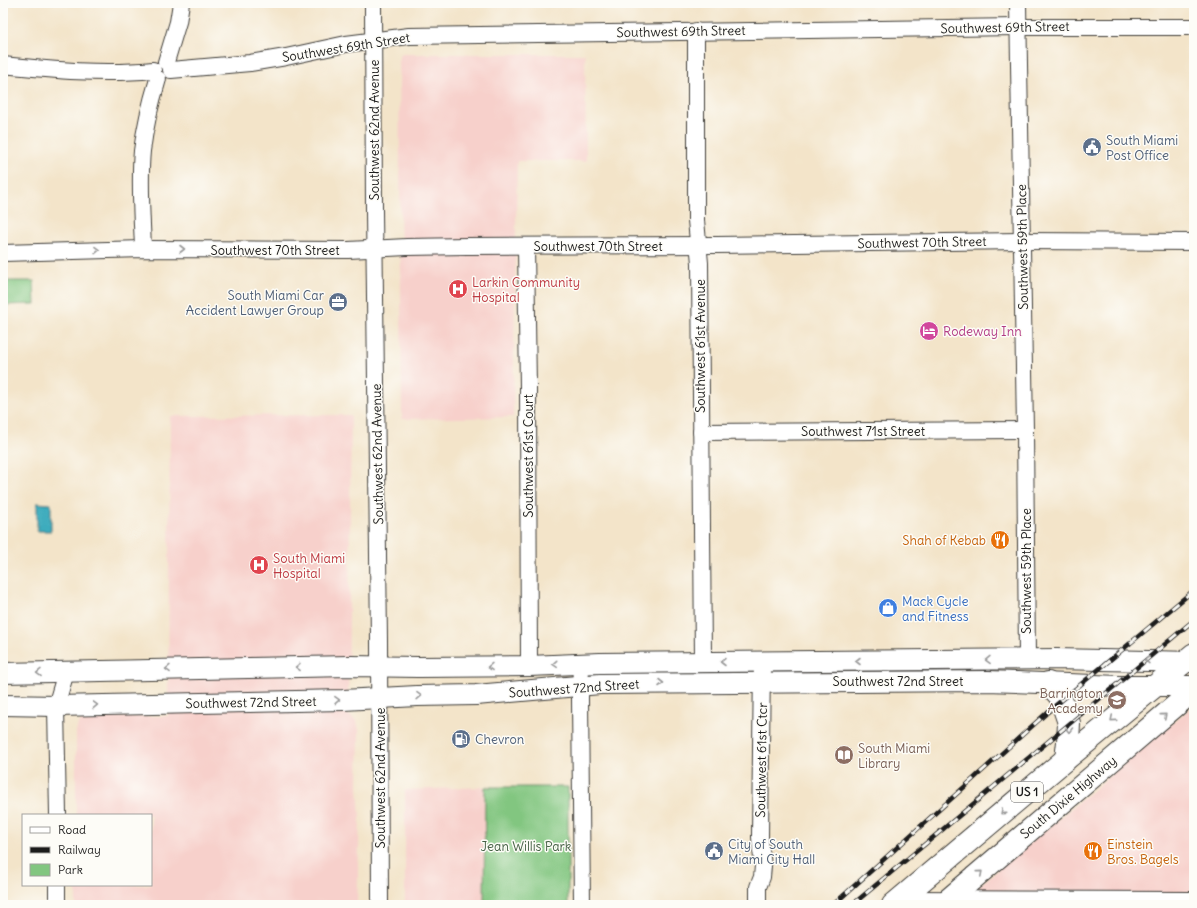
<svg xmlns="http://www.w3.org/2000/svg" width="1197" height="908" font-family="Delius,sans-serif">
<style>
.built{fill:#f7d0cb}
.green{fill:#82c680;stroke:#4f714e}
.water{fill:#3eacbd;stroke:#2d646c}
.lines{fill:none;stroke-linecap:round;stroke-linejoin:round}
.minor-casing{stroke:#3c3a36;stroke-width:18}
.major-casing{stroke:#3c3a36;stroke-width:22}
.highway-casing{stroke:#3c3a36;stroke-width:24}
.minor{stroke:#fff;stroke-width:16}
.major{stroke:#fff;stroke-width:20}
.highway{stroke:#fff;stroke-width:22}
.rail-casing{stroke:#1c1c1c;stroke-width:4.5}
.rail{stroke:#fdfcf7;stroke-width:3;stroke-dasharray:9;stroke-linecap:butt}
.oneway{stroke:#999}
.labels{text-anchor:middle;stroke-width:3;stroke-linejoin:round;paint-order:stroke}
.shield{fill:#fdfcf7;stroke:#605f5e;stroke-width:1}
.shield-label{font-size:12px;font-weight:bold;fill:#1c1c1c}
.street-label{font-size:13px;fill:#1c1c1c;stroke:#fdfcf7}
.service-label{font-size:13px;fill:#4e5e75;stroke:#fdfcf7;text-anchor:start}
.health-label{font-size:13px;fill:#be3a42;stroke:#fdfcf7;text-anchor:start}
.hotel-label{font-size:13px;fill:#b23c85;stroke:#fdfcf7;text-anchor:start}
.food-label{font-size:13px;fill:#c56008;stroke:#fdfcf7;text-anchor:end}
.shop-label{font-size:13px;fill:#366cbe;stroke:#fdfcf7;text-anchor:start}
.education-label{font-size:13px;fill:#785e54;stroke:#fdfcf7;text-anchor:end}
.park-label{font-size:13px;fill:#456044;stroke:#fdfcf7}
</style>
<rect width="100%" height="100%" fill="#fdfcf7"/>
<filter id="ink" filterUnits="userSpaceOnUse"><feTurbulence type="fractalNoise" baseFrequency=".025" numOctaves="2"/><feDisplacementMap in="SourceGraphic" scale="8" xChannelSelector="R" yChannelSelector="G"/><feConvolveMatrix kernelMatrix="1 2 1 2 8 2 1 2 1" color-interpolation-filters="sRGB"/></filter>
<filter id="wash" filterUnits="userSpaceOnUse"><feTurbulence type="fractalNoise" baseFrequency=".012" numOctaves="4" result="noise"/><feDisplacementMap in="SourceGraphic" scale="16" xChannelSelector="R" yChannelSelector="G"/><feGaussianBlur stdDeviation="0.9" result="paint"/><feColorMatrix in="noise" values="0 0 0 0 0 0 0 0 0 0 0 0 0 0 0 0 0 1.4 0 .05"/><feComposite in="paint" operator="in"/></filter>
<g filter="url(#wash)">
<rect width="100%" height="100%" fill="#f3e4c9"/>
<g class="built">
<path d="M 399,54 L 585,54 L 586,161 L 517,161 L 513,417 L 402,419 Z"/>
<path d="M 351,415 L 348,714 L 357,722 L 359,730 L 358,786 L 360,818 L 357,905 L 76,905 L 76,885 L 151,885 L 151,815 L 76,815 L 76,733 L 78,724 L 86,717 L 168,716 L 170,416 Z"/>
<path d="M 1194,705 L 1194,905 L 956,905 Z"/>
<path d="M 485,787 L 484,905 L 405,905 L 405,790 Z"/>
</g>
<g class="green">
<path d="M 3,281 L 34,281 L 35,304 L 3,305 Z"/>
<path d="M 485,787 L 568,787 L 568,905 L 484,905 Z"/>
</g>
<path class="water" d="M 37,503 L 51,504 L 51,531 L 37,531 Z"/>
</g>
<g filter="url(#ink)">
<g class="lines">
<defs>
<g id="minor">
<path d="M 373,3 L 374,210 L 379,641 L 380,905"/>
<path d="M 1018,3 L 1025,430 L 1027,659"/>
<path d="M 696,31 L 696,220 L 700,263 L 703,662"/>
<path d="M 166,62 L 178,22 L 181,3"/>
<path d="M 3,65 C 52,70 103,75 153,70"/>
<path d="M 171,70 L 250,63 L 286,57 L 346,44 L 409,36 L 1018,27 L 1194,27"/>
<path d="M 526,246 L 528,388 L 529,666"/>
<path d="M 143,249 C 142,217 139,183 142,151 C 145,126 151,102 158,79"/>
<path d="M 3,253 L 143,249 L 348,250 L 407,247 L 467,246 L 717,245 L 1021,241 L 1194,242"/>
<path d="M 701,432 L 1025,430"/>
<path d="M 581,663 L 580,698 L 582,905"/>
<path d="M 58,815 L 56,706 L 66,672"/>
<path d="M 900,899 L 1194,900"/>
<path d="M 57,905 L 57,885"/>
<path d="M 758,905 L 758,887 L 762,877 L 763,866 L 761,850 L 760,837 L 762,662"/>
</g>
<g id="major">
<path d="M 3,673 L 350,666 L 418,667 L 529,666 L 600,663 L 1056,659 L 1194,662"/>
<path d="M 3,705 L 56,706 L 343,700 L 417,696 L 476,695 L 600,684 L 988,681 L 1119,686 L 1194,686"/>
</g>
<g id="highway">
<path d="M 1048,683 L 1060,696 L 1069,723 L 1068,742 L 1066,759"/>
<path d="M 893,905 L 1066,759 L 1194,654"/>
<path d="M 942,905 L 1194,690"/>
</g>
</defs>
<use href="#minor" class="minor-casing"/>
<use href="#major" class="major-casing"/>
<use href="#highway" class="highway-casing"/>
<use href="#minor" class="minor"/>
<use href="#major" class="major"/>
<use href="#highway" class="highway"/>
<defs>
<g id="rail">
<path d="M 833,905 L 1050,710 L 1194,590"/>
<path d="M 852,905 L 1194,620"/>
</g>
</defs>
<use href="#rail" class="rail-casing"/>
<use href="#rail" class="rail"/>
</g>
<defs><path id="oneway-chevron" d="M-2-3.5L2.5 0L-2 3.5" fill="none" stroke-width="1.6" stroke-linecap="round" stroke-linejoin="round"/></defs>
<g class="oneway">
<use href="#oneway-chevron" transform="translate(182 249)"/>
<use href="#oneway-chevron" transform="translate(97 250) rotate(-1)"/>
<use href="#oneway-chevron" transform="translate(988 660) rotate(179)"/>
<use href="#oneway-chevron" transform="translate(1147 660) rotate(-179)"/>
<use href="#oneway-chevron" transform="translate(858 661) rotate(180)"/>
<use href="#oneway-chevron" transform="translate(723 662) rotate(180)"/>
<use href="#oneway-chevron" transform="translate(555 664) rotate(176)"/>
<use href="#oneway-chevron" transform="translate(298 667) rotate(179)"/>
<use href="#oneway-chevron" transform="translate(490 667) rotate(179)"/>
<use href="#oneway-chevron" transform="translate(168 669) rotate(179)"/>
<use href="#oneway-chevron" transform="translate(39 673) rotate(179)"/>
<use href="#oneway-chevron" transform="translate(661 683)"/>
<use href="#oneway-chevron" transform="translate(419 696) rotate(-1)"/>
<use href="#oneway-chevron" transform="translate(337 700) rotate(-2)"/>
<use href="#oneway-chevron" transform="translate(95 705) rotate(-1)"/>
<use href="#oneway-chevron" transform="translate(1164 716) rotate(-41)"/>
<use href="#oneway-chevron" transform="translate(1113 719) rotate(140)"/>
<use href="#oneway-chevron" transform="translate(1069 730) rotate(90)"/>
<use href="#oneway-chevron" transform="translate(1003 812) rotate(140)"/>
<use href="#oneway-chevron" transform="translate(980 873) rotate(-41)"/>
</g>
</g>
<defs>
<symbol id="civic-disc" viewBox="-11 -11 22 22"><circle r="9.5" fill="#5c6f8a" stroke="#fdfcf7"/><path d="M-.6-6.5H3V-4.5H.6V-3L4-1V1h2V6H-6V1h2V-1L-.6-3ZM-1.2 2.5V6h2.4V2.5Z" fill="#fff"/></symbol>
<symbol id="hospital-disc" viewBox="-11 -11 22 22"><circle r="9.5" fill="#e0444e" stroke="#fdfcf7"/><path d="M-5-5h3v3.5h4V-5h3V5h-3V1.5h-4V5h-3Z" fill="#fff"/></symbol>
<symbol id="office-disc" viewBox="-11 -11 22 22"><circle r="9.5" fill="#5c6f8a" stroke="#fdfcf7"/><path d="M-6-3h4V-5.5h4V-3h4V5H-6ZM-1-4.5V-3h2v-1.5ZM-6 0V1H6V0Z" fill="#fff"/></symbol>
<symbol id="hotel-disc" viewBox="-11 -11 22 22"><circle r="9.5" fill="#d1479c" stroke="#fdfcf7"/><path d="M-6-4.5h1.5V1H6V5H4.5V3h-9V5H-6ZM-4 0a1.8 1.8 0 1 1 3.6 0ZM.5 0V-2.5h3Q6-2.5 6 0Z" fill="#fff"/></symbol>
<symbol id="restaurant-disc" viewBox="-11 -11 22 22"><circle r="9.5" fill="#e8710a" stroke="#fdfcf7"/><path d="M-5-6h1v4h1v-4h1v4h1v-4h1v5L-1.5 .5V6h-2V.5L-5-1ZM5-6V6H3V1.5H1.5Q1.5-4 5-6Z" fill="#fff"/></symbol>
<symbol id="shop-disc" viewBox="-11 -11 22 22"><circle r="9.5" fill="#3f7fe0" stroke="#fdfcf7"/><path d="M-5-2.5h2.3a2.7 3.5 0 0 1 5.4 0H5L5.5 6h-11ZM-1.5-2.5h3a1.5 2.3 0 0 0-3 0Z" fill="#fff"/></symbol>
<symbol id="school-disc" viewBox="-11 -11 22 22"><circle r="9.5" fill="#8d6e63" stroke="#fdfcf7"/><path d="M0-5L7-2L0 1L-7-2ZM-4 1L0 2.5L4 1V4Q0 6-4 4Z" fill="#fff"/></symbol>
<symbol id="fuel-disc" viewBox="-11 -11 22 22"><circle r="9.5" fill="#5c6f8a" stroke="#fdfcf7"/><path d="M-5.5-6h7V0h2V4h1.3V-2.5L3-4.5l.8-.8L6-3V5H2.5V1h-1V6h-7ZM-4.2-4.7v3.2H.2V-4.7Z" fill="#fff"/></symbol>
<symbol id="library-disc" viewBox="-11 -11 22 22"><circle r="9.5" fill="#8d6e63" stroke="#fdfcf7"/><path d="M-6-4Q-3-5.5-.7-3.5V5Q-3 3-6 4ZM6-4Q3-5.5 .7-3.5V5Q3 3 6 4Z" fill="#fff"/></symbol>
</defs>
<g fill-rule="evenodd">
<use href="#civic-disc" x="1081" y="136" width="22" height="22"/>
<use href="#hospital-disc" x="447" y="278" width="22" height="22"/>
<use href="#office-disc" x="327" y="291" width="22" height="22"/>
<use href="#hotel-disc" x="918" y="320" width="22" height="22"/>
<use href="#restaurant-disc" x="989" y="529" width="22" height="22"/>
<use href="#hospital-disc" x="248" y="554" width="22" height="22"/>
<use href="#shop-disc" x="877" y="597" width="22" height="22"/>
<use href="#school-disc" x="1106" y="689" width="22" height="22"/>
<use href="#fuel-disc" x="450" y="728" width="22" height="22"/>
<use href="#library-disc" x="833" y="744" width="22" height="22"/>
<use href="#civic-disc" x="703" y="840" width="22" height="22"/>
<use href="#restaurant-disc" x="1082" y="840" width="22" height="22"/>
</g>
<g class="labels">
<rect class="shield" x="1011" y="782" width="32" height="20" rx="3"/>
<g class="shield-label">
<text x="1027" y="796">US 1</text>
</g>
<g class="street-label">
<text transform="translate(1005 27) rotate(-1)" y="5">Southwest 69th Street</text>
<text transform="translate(681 31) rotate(-1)" y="5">Southwest 69th Street</text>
<text transform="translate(346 47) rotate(-9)" y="5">Southwest 69th Street</text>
<text transform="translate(374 130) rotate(-90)" y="5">Southwest 62nd Avenue</text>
<text transform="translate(922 242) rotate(-1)" y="5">Southwest 70th Street</text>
<text x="598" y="251">Southwest 70th Street</text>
<text transform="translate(1022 247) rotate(-91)" y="5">Southwest 59th Place</text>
<text x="275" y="255">Southwest 70th Street</text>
<text transform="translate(700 346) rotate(-90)" y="5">Southwest 61st Avenue</text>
<text x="863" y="436">Southwest 71st Street</text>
<text transform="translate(377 454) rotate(-91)" y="5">Southwest 62nd Avenue</text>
<text transform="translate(528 456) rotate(-90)" y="5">Southwest 61st Court</text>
<text transform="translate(1026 571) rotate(-90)" y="5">Southwest 59th Place</text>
<text x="898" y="686">Southwest 72nd Street</text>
<text transform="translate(574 688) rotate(-4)" y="5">Southwest 72nd Street</text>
<text transform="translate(251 702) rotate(-1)" y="5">Southwest 72nd Street</text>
<text transform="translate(761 760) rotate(-89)" y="5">Southwest 61st Ctcr</text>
<text transform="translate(380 778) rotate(-90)" y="5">Southwest 62nd Avenue</text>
<text transform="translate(1068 797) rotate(-40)" y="5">South Dixie Highway</text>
</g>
<g class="service-label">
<text x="1106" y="145">South Miami<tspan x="1106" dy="15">Post Office</tspan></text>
<text x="324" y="300" text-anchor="end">South Miami Car<tspan x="324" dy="15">Accident Lawyer Group</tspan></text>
<text x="475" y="744">Chevron</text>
<text x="728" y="849">City of South<tspan x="728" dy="15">Miami City Hall</tspan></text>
</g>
<g class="health-label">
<text x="472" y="287">Larkin Community<tspan x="472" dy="15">Hospital</tspan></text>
<text x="273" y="563">South Miami<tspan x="273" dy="15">Hospital</tspan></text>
</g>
<g class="hotel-label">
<text x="943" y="336">Rodeway Inn</text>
</g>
<g class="food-label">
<text x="986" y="545">Shah of Kebab</text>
<text x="1107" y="849" text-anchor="start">Einstein<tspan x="1107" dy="15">Bros. Bagels</tspan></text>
</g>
<g class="shop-label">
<text x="902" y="606">Mack Cycle<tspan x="902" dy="15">and Fitness</tspan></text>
</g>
<g class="education-label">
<text x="1103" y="698">Barrington<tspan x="1103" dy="15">Academy</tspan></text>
<text x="858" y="753" text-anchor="start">South Miami<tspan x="858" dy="15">Library</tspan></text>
</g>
<g class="park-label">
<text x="526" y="851">Jean Willis Park</text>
</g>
</g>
<rect width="1197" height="908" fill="none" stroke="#fdfcf7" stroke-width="16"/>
<rect x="22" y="814" width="130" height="72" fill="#fdfcf7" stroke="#a3a29f"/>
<rect x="30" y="827" width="20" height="6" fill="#ffffff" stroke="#a3a29f"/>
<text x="58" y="834" font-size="12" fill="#1c1c1c">Road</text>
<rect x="30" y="847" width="20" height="6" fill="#1c1c1c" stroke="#a3a29f"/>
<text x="58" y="854" font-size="12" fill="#1c1c1c">Railway</text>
<rect x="30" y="864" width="20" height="12" fill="#82c680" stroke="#a3a29f"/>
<text x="58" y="874" font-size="12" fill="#1c1c1c">Park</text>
</svg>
